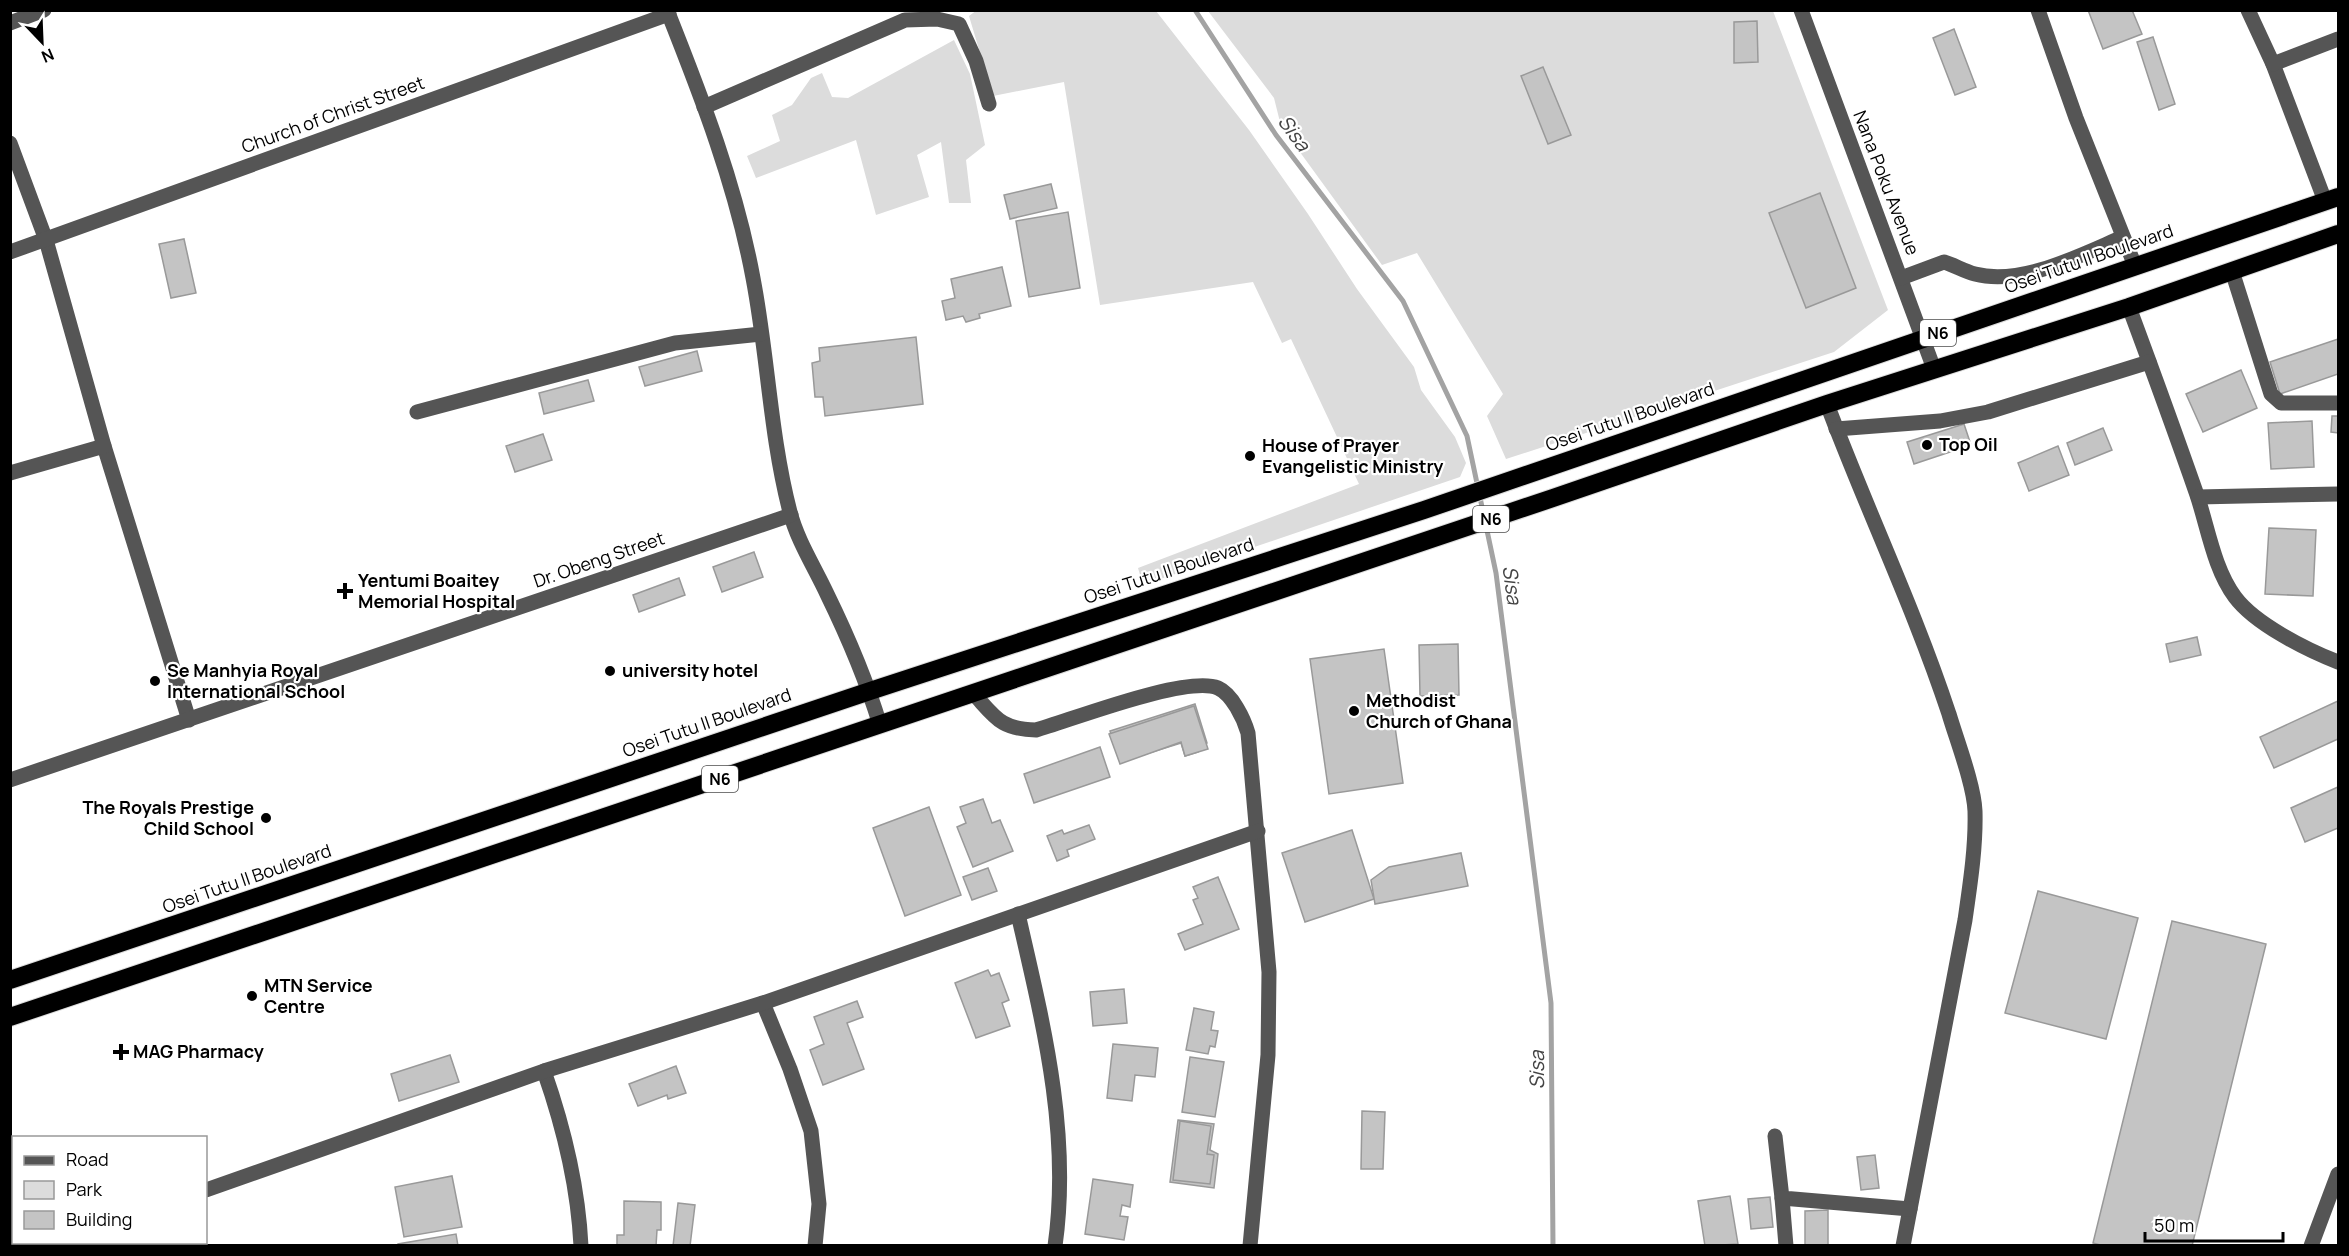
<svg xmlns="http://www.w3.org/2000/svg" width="2349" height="1256" font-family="Manrope,sans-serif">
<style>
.green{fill:#dcdcdc}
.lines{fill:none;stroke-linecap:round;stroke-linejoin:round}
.stream{stroke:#a3a3a3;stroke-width:5}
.building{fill:#c4c4c4;stroke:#999;stroke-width:1.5}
.highway-casing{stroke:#dbdbdb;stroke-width:20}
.minor{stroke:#555;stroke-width:15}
.highway{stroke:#000;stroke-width:18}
.poi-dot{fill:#000;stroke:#fff;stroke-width:2}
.labels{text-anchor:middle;stroke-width:4.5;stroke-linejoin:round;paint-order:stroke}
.shield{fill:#fff;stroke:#4c4c4c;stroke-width:1.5}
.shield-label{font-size:16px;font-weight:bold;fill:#000}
.street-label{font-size:18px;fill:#000;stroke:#fff}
.poi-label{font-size:18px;font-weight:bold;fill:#000;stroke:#fff;text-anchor:start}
.water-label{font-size:20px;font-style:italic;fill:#444;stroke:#fff}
</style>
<rect width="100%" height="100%" fill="#fff"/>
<g class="green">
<path d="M 977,10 L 1156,11 L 1249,130 L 1308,214 L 1357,289 L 1414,367 L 1421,390 L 1455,437 L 1466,463 L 1460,477 L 1143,585 L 1138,568 L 1359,484 L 1291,339 L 1282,343 L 1253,282 L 1100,305 L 1064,82 L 993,96 L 969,16 Z"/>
<path d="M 1208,11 L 1773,11 L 1888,310 L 1834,352 L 1506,459 L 1487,416 L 1503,394 L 1417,253 L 1382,265 L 1281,126 L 1274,98 Z"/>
<path d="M 954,40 L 970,74 L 985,145 L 966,160 L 971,203 L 949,203 L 941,142 L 917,155 L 929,197 L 876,215 L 856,140 L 756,178 L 747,156 L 780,141 L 772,115 L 792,105 L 811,78 L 822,73 L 832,97 L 848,98 Z"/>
</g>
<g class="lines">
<path class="stream" d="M 1195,10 L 1276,135 L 1403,301 L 1467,436 L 1496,573 L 1551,1003 L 1553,1246"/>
</g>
<g class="building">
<path d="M 2088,10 L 2132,10 L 2142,34 L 2103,49 Z"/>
<path d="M 1757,21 L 1758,62 L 1734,63 L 1734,22 Z"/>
<path d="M 1954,29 L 1976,87 L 1955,95 L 1933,38 Z"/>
<path d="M 2153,37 L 2175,104 L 2159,110 L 2137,42 Z"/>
<path d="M 1543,67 L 1571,135 L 1548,144 L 1521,76 Z"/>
<path d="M 1051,184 L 1057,208 L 1010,219 L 1004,195 Z"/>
<path d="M 1820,193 L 1856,288 L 1806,308 L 1769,213 Z"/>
<path d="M 1068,212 L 1080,288 L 1029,297 L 1016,221 Z"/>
<path d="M 184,239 L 196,293 L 171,298 L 159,244 Z"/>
<path d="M 1002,267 L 1011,306 L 979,314 L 980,318 L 966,322 L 963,316 L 946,320 L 942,301 L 955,298 L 951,279 Z"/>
<path d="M 916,337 L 923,404 L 825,416 L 823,397 L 815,397 L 812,363 L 820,361 L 819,348 Z"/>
<path d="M 2338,339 L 2338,374 L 2280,394 L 2270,362 Z"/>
<path d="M 697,351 L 702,371 L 645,386 L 639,367 Z"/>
<path d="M 2241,370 L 2257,408 L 2203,432 L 2186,394 Z"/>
<path d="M 588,380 L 594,401 L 544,414 L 539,393 Z"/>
<path d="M 2332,416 L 2338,416 L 2338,433 L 2331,432 Z"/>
<path d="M 2312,421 L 2314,467 L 2271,469 L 2268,423 Z"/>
<path d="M 1964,424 L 1971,445 L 1914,464 L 1907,442 Z"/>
<path d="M 2103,428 L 2112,450 L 2075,465 L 2067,443 Z"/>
<path d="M 543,434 L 552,460 L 515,472 L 506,446 Z"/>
<path d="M 2058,446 L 2069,475 L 2029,491 L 2018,463 Z"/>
<path d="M 2269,528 L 2316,530 L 2313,596 L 2265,594 Z"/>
<path d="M 754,552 L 763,577 L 722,592 L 713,567 Z"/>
<path d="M 679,578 L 685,595 L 639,612 L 633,595 Z"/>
<path d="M 2197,637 L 2201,655 L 2170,662 L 2166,644 Z"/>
<path d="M 1458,644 L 1459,695 L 1420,696 L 1419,645 Z"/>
<path d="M 1384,649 L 1403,783 L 1329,794 L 1310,659 Z"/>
<path d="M 2338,701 L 2338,739 L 2274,768 L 2260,737 Z"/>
<path d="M 1195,704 L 1207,743 L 1197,746 L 1198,752 L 1185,756 L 1181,743 L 1120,762 L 1110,731 Z"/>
<path d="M 1194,706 L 1208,749 L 1185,756 L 1181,742 L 1120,764 L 1109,734 Z"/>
<path d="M 1100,747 L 1110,777 L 1034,803 L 1024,774 Z"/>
<path d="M 2338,787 L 2338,828 L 2305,842 L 2291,808 Z"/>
<path d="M 983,799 L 992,823 L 1000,820 L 1013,851 L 973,867 L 957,827 L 966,823 L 960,807 Z"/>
<path d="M 929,807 L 961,895 L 905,916 L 873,828 Z"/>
<path d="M 1089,825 L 1095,839 L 1067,850 L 1069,856 L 1057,861 L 1047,836 L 1062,830 L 1064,834 Z"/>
<path d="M 1352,830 L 1374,899 L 1305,922 L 1282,853 Z"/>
<path d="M 1461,853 L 1468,886 L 1375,904 L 1371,880 L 1389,867 Z"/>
<path d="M 988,868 L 997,891 L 972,900 L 963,877 Z"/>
<path d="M 1218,877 L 1239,929 L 1185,950 L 1178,934 L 1203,924 L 1193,900 L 1198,898 L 1193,887 Z"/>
<path d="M 2038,891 L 2138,918 L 2106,1039 L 2005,1013 Z"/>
<path d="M 2172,921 L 2266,944 L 2192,1246 L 2104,1246 L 2093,1243 Z"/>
<path d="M 988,970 L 991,976 L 999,973 L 1009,1000 L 1002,1003 L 1010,1026 L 976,1038 L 955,983 Z"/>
<path d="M 1124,989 L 1127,1023 L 1093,1026 L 1090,992 Z"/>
<path d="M 857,1001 L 863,1017 L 847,1023 L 864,1069 L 823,1085 L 810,1050 L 824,1044 L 814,1017 Z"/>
<path d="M 1194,1008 L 1214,1012 L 1211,1030 L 1218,1031 L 1215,1047 L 1210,1046 L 1208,1054 L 1186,1050 Z"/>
<path d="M 1113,1044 L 1158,1048 L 1155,1077 L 1135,1075 L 1132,1101 L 1107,1098 Z"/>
<path d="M 450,1055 L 459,1082 L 399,1101 L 391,1074 Z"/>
<path d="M 1190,1057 L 1224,1062 L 1215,1117 L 1182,1112 Z"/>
<path d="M 676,1066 L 686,1093 L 668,1099 L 667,1095 L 638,1106 L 629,1084 Z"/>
<path d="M 1362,1111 L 1385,1112 L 1383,1169 L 1361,1169 Z"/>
<path d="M 1178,1120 L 1214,1124 L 1210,1150 L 1218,1154 L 1214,1188 L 1170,1182 Z"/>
<path d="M 1180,1121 L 1211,1126 L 1207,1154 L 1214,1155 L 1210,1184 L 1173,1180 Z"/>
<path d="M 1875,1155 L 1879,1188 L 1861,1190 L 1857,1157 Z"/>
<path d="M 452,1176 L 462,1227 L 404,1237 L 395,1187 Z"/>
<path d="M 1093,1179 L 1133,1185 L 1130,1207 L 1122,1205 L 1120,1216 L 1128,1217 L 1124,1240 L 1085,1234 Z"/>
<path d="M 1730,1196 L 1738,1244 L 1705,1246 L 1698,1201 Z"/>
<path d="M 1770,1197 L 1773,1227 L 1751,1229 L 1748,1199 Z"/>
<path d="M 624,1201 L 661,1202 L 661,1230 L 657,1230 L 656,1246 L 617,1246 L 617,1235 L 624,1235 Z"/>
<path d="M 678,1203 L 695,1205 L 690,1246 L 673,1246 Z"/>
<path d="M 1828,1210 L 1828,1246 L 1805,1246 L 1805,1211 Z"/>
<path d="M 456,1234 L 458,1246 L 398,1246 L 398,1244 Z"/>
</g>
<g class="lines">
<defs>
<g id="highway">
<path d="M 10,980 L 870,691 L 1424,510 L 2338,197"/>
<path d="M 10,1017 L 1553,498 L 1827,404 L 2129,307 L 2338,234"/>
</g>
</defs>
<use href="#highway" class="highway-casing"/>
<g class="minor">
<path d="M 667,10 C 702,98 736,186 753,278 C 768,356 770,435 790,512 C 797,540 815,568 827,594 C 848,637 866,679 880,725"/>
<path d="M 1801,10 L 1934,369"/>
<path d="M 2038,10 L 2076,118 L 2135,266"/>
<path d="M 2248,10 L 2273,64 L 2325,201"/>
<path d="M 10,23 L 44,10"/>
<path d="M 2273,64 L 2338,39"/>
<path d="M 704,107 L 905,20 L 937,19 L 959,24 L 976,61 L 989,104"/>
<path d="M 10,143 L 46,240 L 104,446 L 189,720"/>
<path d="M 10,252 L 669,14"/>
<path d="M 2232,271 L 2271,394 L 2281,403 L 2338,403"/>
<path d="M 1901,278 L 1944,262 C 1954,265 1964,271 1975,274 C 2022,286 2081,255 2123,237"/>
<path d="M 2129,307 C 2152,369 2175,432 2197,495 C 2208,528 2214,569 2235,597 C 2255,624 2307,650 2338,662"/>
<path d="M 1827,404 C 1866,508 1914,608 1949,714 C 1957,741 1974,785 1975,811 C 1976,847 1970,885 1965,920 L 1903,1246"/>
<path d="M 417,412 L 675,343 L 761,334"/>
<path d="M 1836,429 L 1940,421 L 1988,412 L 2149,362"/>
<path d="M 10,473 L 104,446"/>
<path d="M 2198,497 L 2338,494"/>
<path d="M 973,693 C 996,718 1000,729 1036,730 C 1074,719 1187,675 1218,688 C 1232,694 1244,719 1248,733 L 1269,972 L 1268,1055 L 1250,1246"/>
<path d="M 10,780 L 791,515"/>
<path d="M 1018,914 C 1043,1023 1071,1133 1055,1246"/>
<path d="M 763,1003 L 790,1069 L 811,1131 L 819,1204 L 815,1246"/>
<path d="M 544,1071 C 564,1128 578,1185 581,1246"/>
<path d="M 1775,1136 L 1782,1198 L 1910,1209"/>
<path d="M 206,1190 L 544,1071 L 763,1003 L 1258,831"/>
<path d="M 1782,1198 L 1786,1246"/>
<path d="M 56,1246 L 65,1242"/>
<path d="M 2311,1246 L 2338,1174"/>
</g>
<use href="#highway" class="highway"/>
</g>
<g class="poi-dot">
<circle cx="1927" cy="445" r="6"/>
<circle cx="1250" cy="456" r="6"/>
<path d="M342 582h6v6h6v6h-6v6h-6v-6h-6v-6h6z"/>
<circle cx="610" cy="671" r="6"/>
<circle cx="155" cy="681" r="6"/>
<circle cx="1354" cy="711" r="6"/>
<circle cx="266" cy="818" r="6"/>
<circle cx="252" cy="996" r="6"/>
<path d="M118 1043h6v6h6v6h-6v6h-6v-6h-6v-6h6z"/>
</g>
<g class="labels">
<g class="shield">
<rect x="1920" y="320" width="36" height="26" rx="4.5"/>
<rect x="1473" y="506" width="36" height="26" rx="4.5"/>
<rect x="702" y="766" width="36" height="26" rx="4.5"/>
</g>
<g class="shield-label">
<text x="1938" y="339">N6</text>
<text x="1491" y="525">N6</text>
<text x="720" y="785">N6</text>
</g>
<g class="street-label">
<text transform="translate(333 115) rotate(-20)" y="6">Church of Christ Street</text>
<text transform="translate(1886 183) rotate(69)" y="6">Nana Poku Avenue</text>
<text transform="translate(2089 259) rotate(-19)" y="6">Osei Tutu II Boulevard</text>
<text transform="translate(1630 417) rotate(-19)" y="6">Osei Tutu II Boulevard</text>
<text transform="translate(599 560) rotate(-19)" y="6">Dr. Obeng Street</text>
<text transform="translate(1169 571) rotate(-18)" y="6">Osei Tutu II Boulevard</text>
<text transform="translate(707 723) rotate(-19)" y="6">Osei Tutu II Boulevard</text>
<text transform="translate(247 879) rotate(-19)" y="6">Osei Tutu II Boulevard</text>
</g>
<g class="poi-label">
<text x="1939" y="451">Top Oil</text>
<text x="1262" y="452">House of Prayer<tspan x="1262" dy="21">Evangelistic Ministry</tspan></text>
<text x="358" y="587">Yentumi Boaitey<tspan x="358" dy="21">Memorial Hospital</tspan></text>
<text x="167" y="677">Se Manhyia Royal<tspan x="167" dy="21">International School</tspan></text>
<text x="622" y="677">university hotel</text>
<text x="1366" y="707">Methodist<tspan x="1366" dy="21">Church of Ghana</tspan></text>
<text x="254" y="814" text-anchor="end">The Royals Prestige<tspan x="254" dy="21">Child School</tspan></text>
<text x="264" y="992">MTN Service<tspan x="264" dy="21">Centre</tspan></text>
<text x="133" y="1058">MAG Pharmacy</text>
</g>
<g class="water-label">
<text transform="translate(1294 133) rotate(54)" y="7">Sisa</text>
<text transform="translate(1512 585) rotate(82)" y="7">Sisa</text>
<text transform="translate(1537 1070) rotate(-90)" y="7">Sisa</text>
</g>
</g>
<rect width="2349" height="1256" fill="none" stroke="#000000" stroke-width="24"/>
<rect x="12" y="1136" width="195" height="108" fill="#ffffff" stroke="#999999" stroke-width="1.5"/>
<rect x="24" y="1156" width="30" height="9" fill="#555555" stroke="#999999" stroke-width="1.5"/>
<text x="66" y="1166" font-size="18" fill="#000000">Road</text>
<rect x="24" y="1181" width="30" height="18" fill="#dcdcdc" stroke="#999999" stroke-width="1.5"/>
<text x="66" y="1196" font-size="18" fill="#000000">Park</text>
<rect x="24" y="1211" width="30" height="18" fill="#c4c4c4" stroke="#999999" stroke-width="1.5"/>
<text x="66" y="1226" font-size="18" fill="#000000">Building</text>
<g transform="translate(42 42) rotate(157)" stroke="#ffffff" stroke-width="4.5" paint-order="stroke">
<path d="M0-4.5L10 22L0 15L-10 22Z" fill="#000000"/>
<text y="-9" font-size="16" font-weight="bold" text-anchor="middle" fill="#000000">N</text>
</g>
<path d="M2145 1232v9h138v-9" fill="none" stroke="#000000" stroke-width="3"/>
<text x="2154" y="1232" font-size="18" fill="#000000" stroke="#ffffff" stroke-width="4.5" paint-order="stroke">50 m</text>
</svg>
